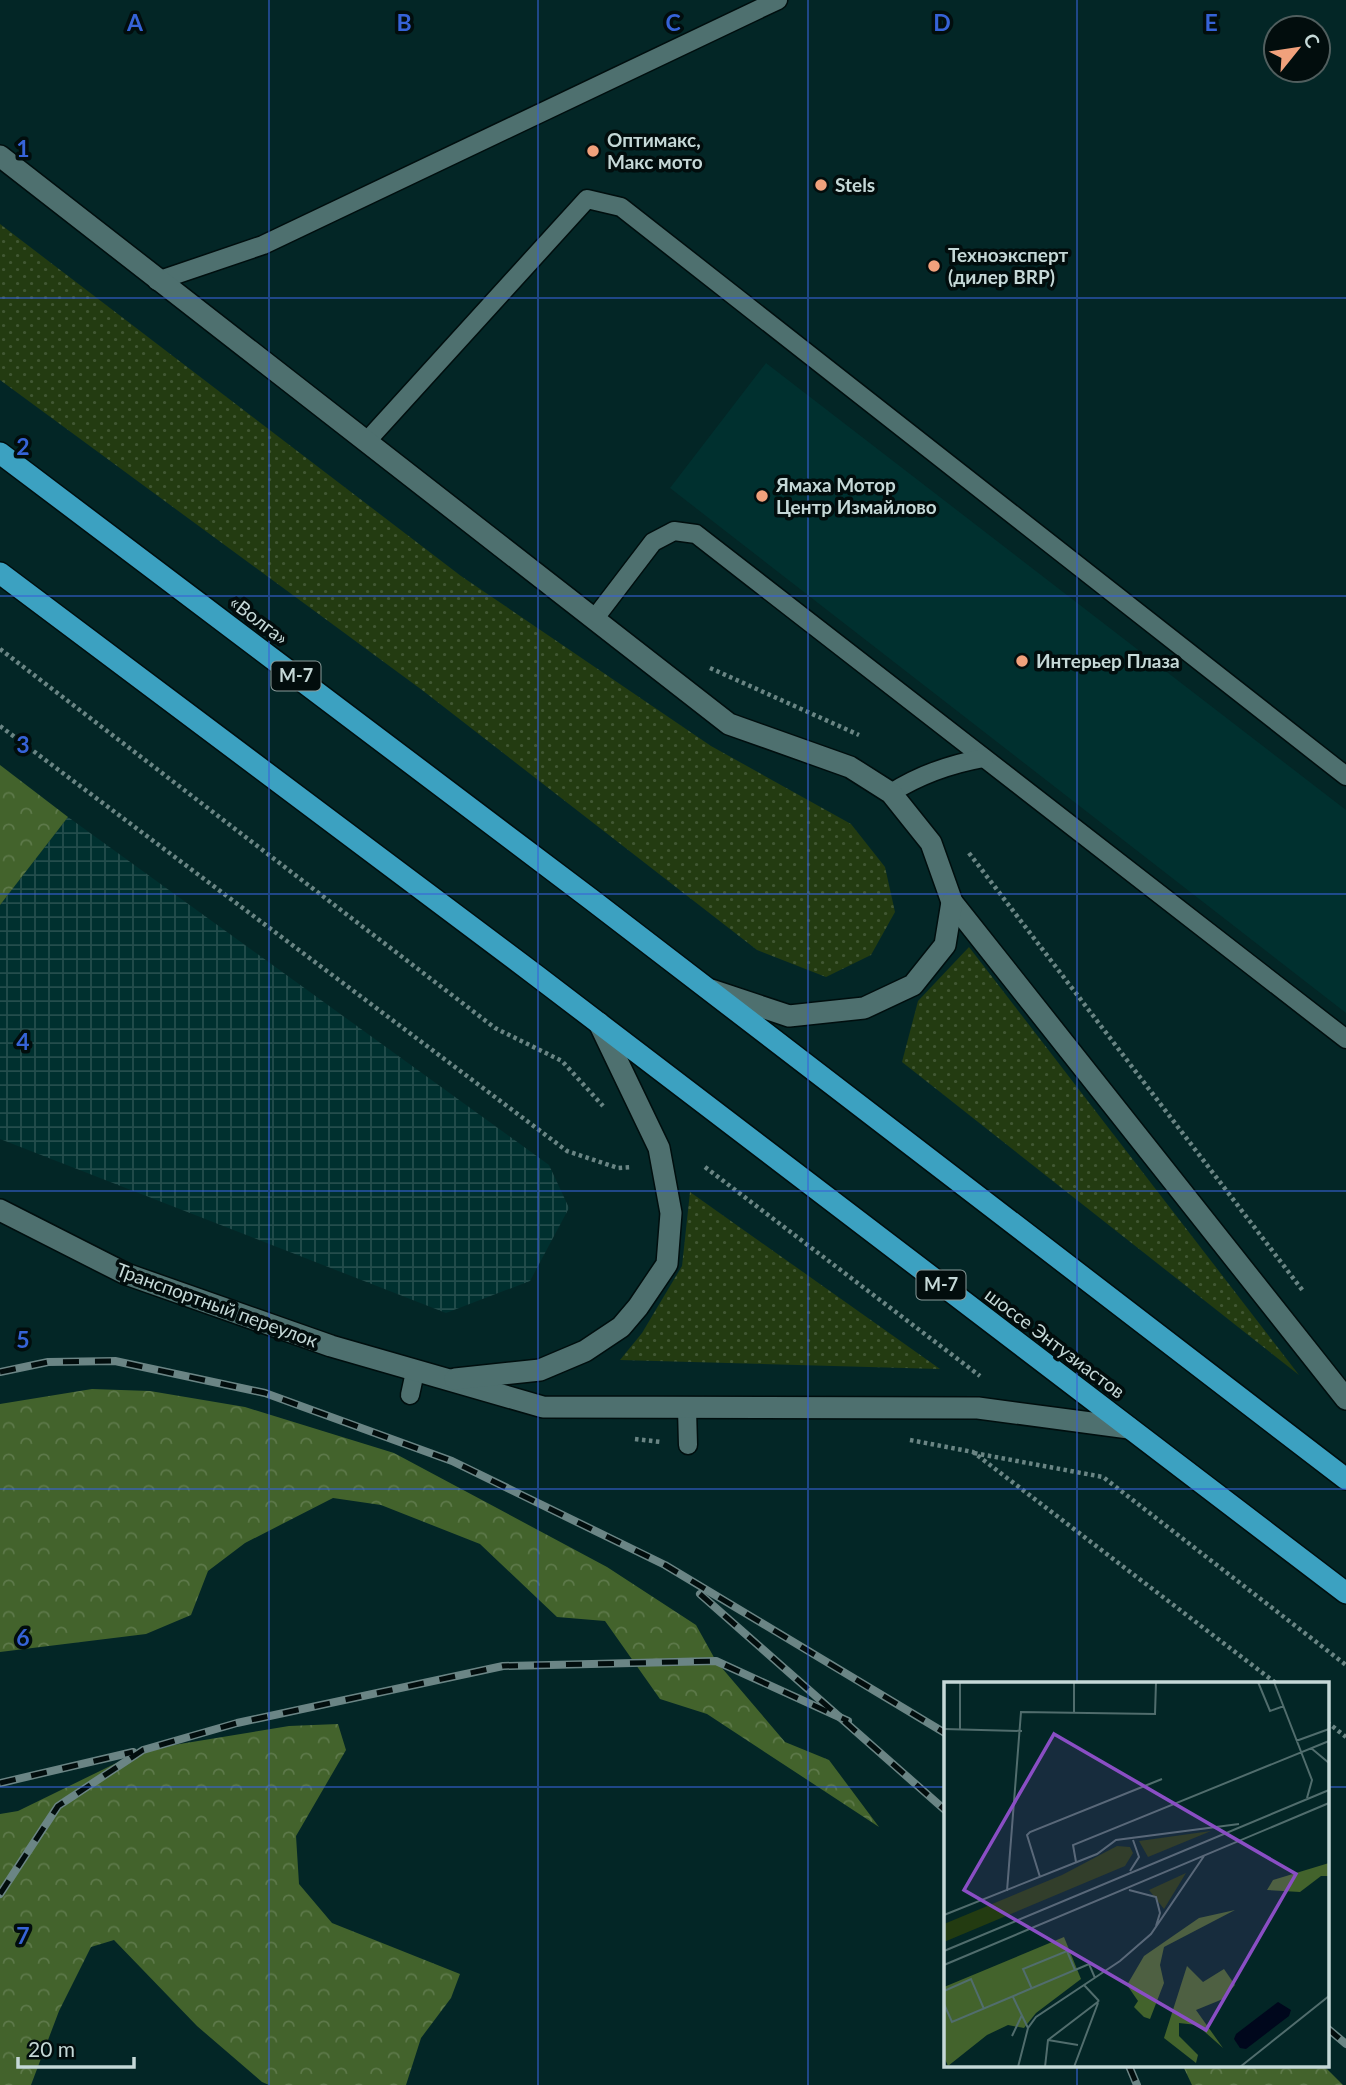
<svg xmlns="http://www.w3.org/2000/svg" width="1346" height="2085" font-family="Lato,sans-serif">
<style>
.built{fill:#00302f}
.industrial{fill:url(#industrial-grid)}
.green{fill:url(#green-dots)}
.forest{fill:url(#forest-crowns)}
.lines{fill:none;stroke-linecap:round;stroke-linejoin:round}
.lane-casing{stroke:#000e0e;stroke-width:21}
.secondary-casing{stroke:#000e0e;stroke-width:24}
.highway-casing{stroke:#000e0e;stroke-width:24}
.path{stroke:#6a8584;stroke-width:4.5;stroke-dasharray:3.5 3.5;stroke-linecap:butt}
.lane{stroke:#4e706f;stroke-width:18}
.secondary{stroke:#4e706f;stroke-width:21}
.highway{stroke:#3ca1c1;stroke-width:21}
.rail-casing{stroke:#6b8585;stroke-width:8}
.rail{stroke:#020d0d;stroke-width:5;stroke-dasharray:16;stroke-linecap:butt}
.grid{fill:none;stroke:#3663d8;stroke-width:2;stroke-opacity:0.55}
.poi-dot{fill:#f1a17c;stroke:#020d0d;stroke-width:2.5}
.labels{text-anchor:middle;stroke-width:7;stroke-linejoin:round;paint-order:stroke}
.shield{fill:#020d0d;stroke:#8a9b9a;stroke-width:2}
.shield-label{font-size:18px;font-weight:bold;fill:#c5d8d7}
.poi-label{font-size:19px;font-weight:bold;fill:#c5d8d7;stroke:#020d0d;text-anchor:start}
.street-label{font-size:19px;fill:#c5d8d7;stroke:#020d0d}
.inset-road{fill:none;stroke:#516d6d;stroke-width:2}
.view{fill:#8a4ec4;fill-opacity:0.15;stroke:#8a4ec4;stroke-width:3.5}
.inset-edge{fill:none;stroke:#c5d8d7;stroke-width:3.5}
.grid-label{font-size:23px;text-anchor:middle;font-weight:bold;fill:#3663d8;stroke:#020d0d;stroke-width:7;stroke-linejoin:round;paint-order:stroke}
</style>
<defs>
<pattern id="industrial-grid" width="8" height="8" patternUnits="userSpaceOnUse" patternTransform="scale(1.75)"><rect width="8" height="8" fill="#00302f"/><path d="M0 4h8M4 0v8" fill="none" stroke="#244d4c"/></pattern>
<pattern id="green-dots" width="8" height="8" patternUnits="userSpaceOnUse" patternTransform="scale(1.75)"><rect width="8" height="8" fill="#233b11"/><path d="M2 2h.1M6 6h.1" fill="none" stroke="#415733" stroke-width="1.8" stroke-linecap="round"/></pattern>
<pattern id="forest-crowns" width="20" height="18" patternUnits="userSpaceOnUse" patternTransform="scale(1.75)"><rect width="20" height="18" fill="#43632c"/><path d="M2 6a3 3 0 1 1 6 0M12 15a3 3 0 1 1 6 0" fill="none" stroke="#5d794a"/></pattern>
</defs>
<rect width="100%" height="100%" fill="#032626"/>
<path class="built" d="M 766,363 L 1346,810 L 1346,1013 L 670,488 Z"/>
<path class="industrial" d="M 68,817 L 549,1165 L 569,1208 L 530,1281 L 446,1313 L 0,1139 L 0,905 Z"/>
<g class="green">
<path d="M 0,224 L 461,576 L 711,746 L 851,824 L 885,867 L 895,912 L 871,955 L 826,977 L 757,950 L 422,690 L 0,380 Z"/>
<path d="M 969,947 L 1299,1375 L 902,1062 L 918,1001 Z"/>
<path d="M 690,1192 L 940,1369 L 620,1360 L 642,1333 L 682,1266 Z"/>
</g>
<g class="forest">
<path d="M 0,765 L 68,817 L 0,905 Z"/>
<path d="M 92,1389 L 150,1391 L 245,1407 L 394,1453 L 607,1567 L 696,1625 L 716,1661 L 785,1742 L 829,1760 L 879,1827 L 707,1714 L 660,1699 L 605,1621 L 557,1617 L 480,1544 L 381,1505 L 333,1498 L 245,1543 L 208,1571 L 191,1615 L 146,1634 L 0,1652 L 0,1404 Z"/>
<path d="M 338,1724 L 346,1750 L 296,1836 L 299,1884 L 332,1923 L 460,1974 L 451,1998 L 421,2038 L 406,2085 L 269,2085 L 262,2082 L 197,2026 L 114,1940 L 91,1947 L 59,2011 L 31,2085 L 0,2085 L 0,1814 L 18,1811 L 143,1750 L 289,1726 Z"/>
<path d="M 1183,2066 L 1324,2066 L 1343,2085 L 1192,2085 Z"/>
</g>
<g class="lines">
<defs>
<g id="lane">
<path d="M 157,281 L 263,245 L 778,0"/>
<path d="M 366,442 L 587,199 L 621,207 L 1346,776"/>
<path d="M 595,618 L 653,542 L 674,531 L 696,534 L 1346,1039"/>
<path d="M 891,793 C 921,774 950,764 984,758"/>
<path d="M 410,1395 L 415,1372"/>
<path d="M 687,1409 L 688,1445"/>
</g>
<g id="secondary">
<path d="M 0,156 L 729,724 L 850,767 L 891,793 L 931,843 L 952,902 L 1346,1399"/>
<path d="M 711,990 L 789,1016 L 864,1008 L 913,985 L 945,945 L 952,902"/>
<path d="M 0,1210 L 126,1274 L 331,1346 L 543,1407 L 978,1408 L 1129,1428"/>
<path d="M 455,1379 L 540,1370 L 585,1351 L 621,1327 L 638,1307 L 667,1264 L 671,1213 L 659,1148 L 599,1023"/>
</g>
<g id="highway">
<path d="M 0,453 L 592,900 L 1346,1479"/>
<path d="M 0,573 L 537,976 L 1346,1593"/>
</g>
</defs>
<use href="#lane" class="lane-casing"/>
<use href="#secondary" class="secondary-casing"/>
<use href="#highway" class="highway-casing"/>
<g class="path">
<path d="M 0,649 L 495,1028 L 562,1061 L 603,1106"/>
<path d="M 710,668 L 859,735"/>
<path d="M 0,726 L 567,1151 L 618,1168 L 632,1167"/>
<path d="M 969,853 L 1303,1291"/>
<path d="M 705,1167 L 980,1376"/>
<path d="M 635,1439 L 661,1442"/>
<path d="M 910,1440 L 973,1452 L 1277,1684"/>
<path d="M 974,1453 L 1103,1477 L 1346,1665"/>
<path d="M 1327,1722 L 1346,1737"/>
</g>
<use href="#lane" class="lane"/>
<use href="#secondary" class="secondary"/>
<use href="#highway" class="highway"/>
<defs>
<g id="rail">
<path d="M 0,1372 L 48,1362 L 115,1361 L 265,1393 L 452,1461 L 665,1565 L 945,1733"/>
<path d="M 700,1594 L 945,1810"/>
<path d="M 0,1783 L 133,1752"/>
<path d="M 0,1894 L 58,1806 L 143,1750 L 237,1723 L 503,1666 L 716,1661 L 848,1721"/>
<path d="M 1327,2028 L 1346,2044"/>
<path d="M 1129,2066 L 1137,2085"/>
</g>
</defs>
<use href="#rail" class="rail-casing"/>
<use href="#rail" class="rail"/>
</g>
<path class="grid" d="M 269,0 L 269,2085M 538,0 L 538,2085M 808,0 L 808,2085M 1077,0 L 1077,1684M 0,298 L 1346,298M 0,596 L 1346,596M 0,894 L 1346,894M 0,1191 L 1346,1191M 0,1489 L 1346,1489M 0,1787 L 945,1787M 1327,1787 L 1346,1787M 1077,2066 L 1077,2085"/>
<g class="poi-dot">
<circle cx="593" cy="151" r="7"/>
<circle cx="821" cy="185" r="7"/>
<circle cx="934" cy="266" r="7"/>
<circle cx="762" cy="496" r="7"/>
<circle cx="1022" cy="661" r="7"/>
</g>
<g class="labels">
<g class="shield">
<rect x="271.5" y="661.5" width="49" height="29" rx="5"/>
<rect x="916.5" y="1270.5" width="49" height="29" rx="5"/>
</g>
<g class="shield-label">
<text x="296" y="682">М-7</text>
<text x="941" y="1291">М-7</text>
</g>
<g class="poi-label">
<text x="607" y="147">Оптимакс,<tspan x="607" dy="22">Макс мото</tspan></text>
<text x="835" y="192">Stels</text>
<text x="948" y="262">Техноэксперт<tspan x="948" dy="22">(дилер BRP)</tspan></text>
<text x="776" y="492">Ямаха Мотор<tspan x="776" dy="22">Центр Измайлово</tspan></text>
<text x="1036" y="668">Интерьер Плаза</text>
</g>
<g class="street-label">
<text transform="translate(259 620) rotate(37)" y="7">«Волга»</text>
<text transform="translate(217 1305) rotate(20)" y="7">Транспортный переулок</text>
<text transform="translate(1055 1343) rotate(37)" y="7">шоссе Энтузиастов</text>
</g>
</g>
<g transform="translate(944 1682)">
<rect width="385" height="385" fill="#032626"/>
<path d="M 267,149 L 204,175 L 195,159 ZM 173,164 L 186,165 L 189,171 L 181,184 L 0,260 L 0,242 L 118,193 ZM 242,191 L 220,227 L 205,208 Z" fill="#233b11"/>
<path d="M 385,181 L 385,194 L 377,194 L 356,210 L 323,208 L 329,198 ZM 291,228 L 220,265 L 216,283 L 220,301 L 206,337 L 200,335 L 190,325 L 194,319 L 183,303 L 200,274 L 255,236 ZM 120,255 L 137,297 L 92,331 L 80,346 L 64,343 L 43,353 L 4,384 L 0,375 L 0,305 ZM 243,284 L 259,300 L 280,287 L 291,303 L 279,317 L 252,328 L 279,366 L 253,343 L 235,341 L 235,354 L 254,373 L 252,381 L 220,356 Z" fill="#43632c"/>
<path d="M 334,320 L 347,328 L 345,334 L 302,367 L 296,366 L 290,357 L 292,352 Z" fill="#00071c"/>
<path class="inset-road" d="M 130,0 L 130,31M 314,0 L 326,29 L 340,24M 330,0 L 368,98 L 363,116M 0,47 L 78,49M 16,48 L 16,0M 352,59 L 385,47M 367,66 L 385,81M 132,180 L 129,163 L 385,59M 186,189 L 195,175 L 189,158M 96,195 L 83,153 L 86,150 L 218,97M 185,208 L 212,215 L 216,231 L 212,244M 63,209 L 77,30 L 211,32 L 212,0M 0,233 L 153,172 L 172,158 L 295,142M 0,269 L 385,108M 0,283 L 385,121M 131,288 L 145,282 L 151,296M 140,303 L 155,319M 0,309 L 27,297 L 40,327M 69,315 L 84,346M 0,322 L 8,340 L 131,288 L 123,269 L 79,287 L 88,307M 68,354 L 78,333M 104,358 L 134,363M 74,385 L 84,346 L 92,335 L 176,279 L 207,252 L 260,174M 101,385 L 104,358 L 155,319M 130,385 L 154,321M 296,385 L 385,314"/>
<path class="view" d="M 110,52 L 352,192 L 262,348 L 20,208 Z"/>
<rect width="385" height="385" class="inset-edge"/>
</g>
<g class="grid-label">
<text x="135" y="31">A</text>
<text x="404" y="31">B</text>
<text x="673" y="31">C</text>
<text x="942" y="31">D</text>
<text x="1211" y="31">E</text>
<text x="23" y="157">1</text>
<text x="23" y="455">2</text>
<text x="23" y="753">3</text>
<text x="23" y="1050">4</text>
<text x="23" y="1348">5</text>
<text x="23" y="1646">6</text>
<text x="23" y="1944">7</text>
</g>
<g transform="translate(1297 49) rotate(60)"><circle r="33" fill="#020d0d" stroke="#505e5e" stroke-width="2"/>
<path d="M0-5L12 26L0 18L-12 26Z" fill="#f1a17c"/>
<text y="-10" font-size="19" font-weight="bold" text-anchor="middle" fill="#c5d8d7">С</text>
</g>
<path d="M18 2057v10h116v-10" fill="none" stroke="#c5d8d7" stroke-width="3.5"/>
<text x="28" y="2057" font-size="21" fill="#c5d8d7" stroke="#020d0d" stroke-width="5" paint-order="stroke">20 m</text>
</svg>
